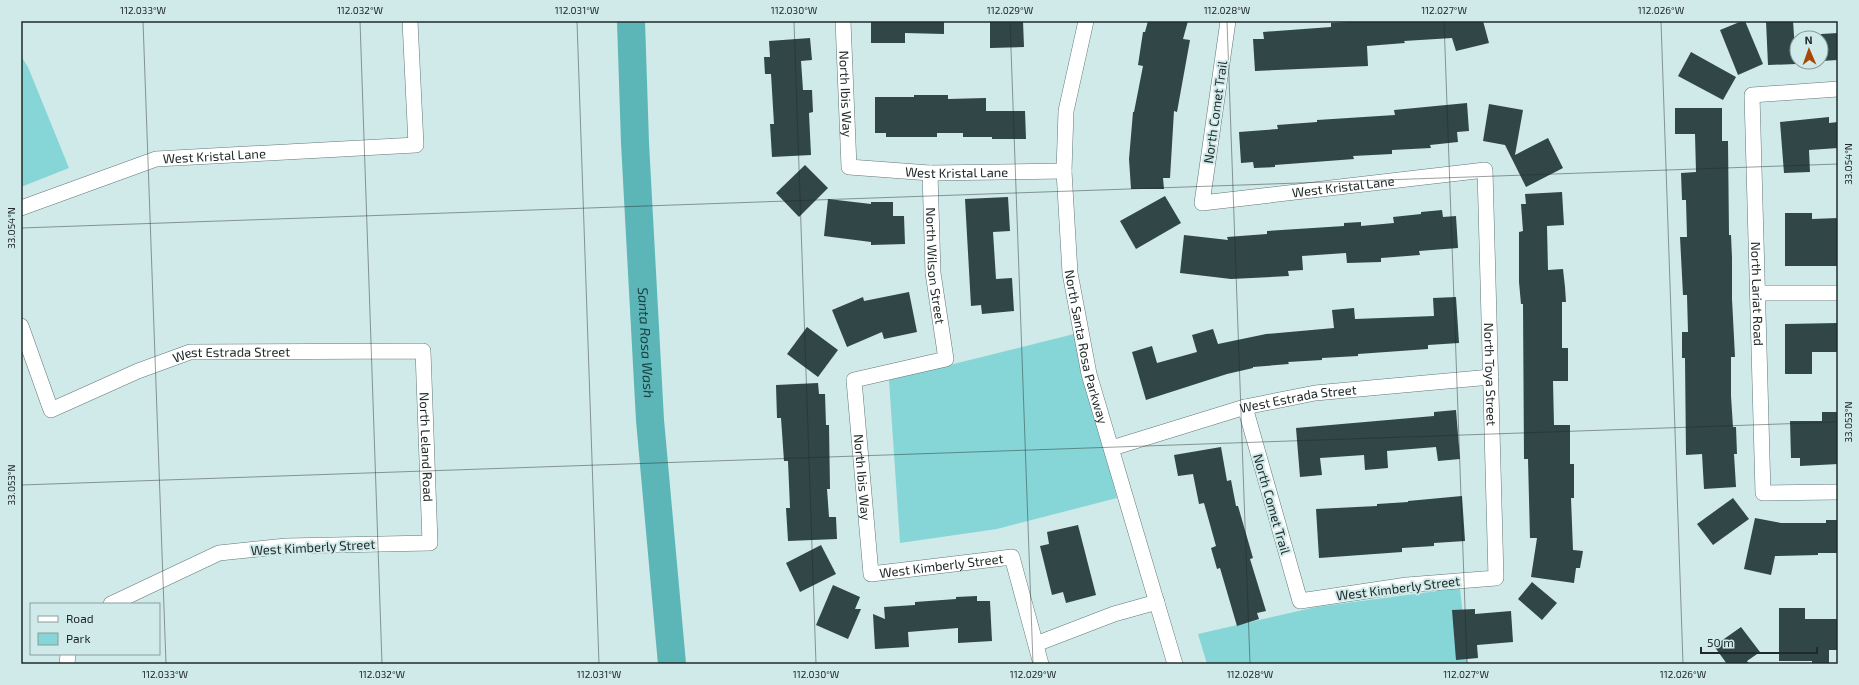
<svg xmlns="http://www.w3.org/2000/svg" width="1859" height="685" font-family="'Exo 2',sans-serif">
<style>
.green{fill:#86d6d7}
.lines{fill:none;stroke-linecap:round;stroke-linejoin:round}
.river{stroke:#5cb6b7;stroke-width:28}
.building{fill:#314646}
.minor-casing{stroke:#617878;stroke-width:16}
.minor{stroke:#fff;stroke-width:15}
.ticks{fill:none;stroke:#212a2a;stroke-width:1;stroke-opacity:0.45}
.labels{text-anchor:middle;stroke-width:4;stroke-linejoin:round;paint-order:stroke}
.street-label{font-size:13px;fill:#212a2a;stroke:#d0eae9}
.water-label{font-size:14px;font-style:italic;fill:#194344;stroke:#d0eae9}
.neatline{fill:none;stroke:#212a2a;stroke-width:1.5}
.ticks-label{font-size:10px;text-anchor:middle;fill:#212a2a}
</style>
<rect width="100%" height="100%" fill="#d0eae9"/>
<g class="green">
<path d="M 21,56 L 28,67 L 69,168 L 21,187 Z"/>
<path d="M 1074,334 L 1117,498 L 997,529 L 900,543 L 889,380 Z"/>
<path d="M 1460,588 L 1468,664 L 1207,664 L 1198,634 L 1316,607 Z"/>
</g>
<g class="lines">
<path class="river" id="s1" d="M 631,21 L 635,143 L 650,420 L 672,664"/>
</g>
<g class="building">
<path d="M 871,21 L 944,21 L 944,34 L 905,33 L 905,43 L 871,43 Z"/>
<path d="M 990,21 L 1023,21 L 1024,47 L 990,48 Z"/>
<path d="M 1148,21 L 1188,21 L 1183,39 L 1190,40 L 1177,112 L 1174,111 L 1170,178 L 1163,178 L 1164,189 L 1131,189 L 1129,159 L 1133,112 L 1134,112 L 1143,66 L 1138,65 L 1143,32 L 1145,32 Z"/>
<path d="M 1365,21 L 1483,21 L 1489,43 L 1456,51 L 1452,38 L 1404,41 L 1405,43 L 1367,46 L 1368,66 L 1255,71 L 1253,39 L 1264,39 L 1263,32 L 1331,27 L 1331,23 Z"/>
<path d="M 1742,21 L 1745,21 L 1763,64 L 1738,75 L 1720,30 Z"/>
<path d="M 1766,21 L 1793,21 L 1796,64 L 1768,65 Z"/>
<path d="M 1838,33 L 1838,60 L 1821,61 L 1821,34 Z"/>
<path d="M 810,38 L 812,60 L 801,61 L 803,90 L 812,90 L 813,112 L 809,113 L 811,155 L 772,157 L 770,124 L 774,124 L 771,74 L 765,74 L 764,57 L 770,57 L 769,41 Z"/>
<path d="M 1691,52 L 1736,77 L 1723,100 L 1678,76 Z"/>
<path d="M 914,95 L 948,95 L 948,99 L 986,98 L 986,111 L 1025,111 L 1026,139 L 992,139 L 992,137 L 963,137 L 963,133 L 937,133 L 937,137 L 886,137 L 886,133 L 875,133 L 875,97 L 914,97 Z"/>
<path d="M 1467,103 L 1469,131 L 1457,132 L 1458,142 L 1430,145 L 1431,148 L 1392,150 L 1392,154 L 1353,156 L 1354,159 L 1275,165 L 1275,167 L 1254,168 L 1253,162 L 1241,163 L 1239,132 L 1278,129 L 1277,125 L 1317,122 L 1317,120 L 1395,115 L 1394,110 Z"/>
<path d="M 1489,104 L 1523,110 L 1515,155 L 1548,138 L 1563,168 L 1526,187 L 1505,145 L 1483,141 Z"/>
<path d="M 1675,108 L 1722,108 L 1722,141 L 1728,141 L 1729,235 L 1731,235 L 1732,258 L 1732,299 L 1735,357 L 1731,357 L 1731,396 L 1733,427 L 1736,427 L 1737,454 L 1734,454 L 1736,487 L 1704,489 L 1702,454 L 1686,455 L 1685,358 L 1682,358 L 1682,332 L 1688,332 L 1687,295 L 1683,295 L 1680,237 L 1687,237 L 1686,200 L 1682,200 L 1681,173 L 1696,172 L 1695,134 L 1675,134 Z"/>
<path d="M 1829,117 L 1829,123 L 1838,122 L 1838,148 L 1809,150 L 1810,172 L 1784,173 L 1780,122 Z"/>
<path d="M 805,165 L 828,188 L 799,217 L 776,193 Z"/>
<path d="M 1562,192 L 1564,225 L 1547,226 L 1548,270 L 1563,269 L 1565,287 L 1566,302 L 1562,302 L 1562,348 L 1568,348 L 1568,381 L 1553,381 L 1554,425 L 1570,425 L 1570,464 L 1574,464 L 1574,498 L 1571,498 L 1573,550 L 1583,551 L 1580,568 L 1576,568 L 1574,583 L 1531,577 L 1537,538 L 1530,538 L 1528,459 L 1524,459 L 1523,304 L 1521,304 L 1519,282 L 1519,232 L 1523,231 L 1521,204 L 1526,204 L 1525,194 Z"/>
<path d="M 1165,196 L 1181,223 L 1136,249 L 1120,221 Z"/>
<path d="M 1008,197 L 1010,231 L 993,232 L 996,279 L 1012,278 L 1014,311 L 982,314 L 981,305 L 971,306 L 965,199 Z"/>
<path d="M 828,199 L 871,204 L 871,202 L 893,202 L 893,216 L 904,216 L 905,244 L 871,245 L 871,242 L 824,236 Z"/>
<path d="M 1442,210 L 1443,217 L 1456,216 L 1458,248 L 1419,251 L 1420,255 L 1381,258 L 1381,262 L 1347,263 L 1346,253 L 1302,256 L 1303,270 L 1288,271 L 1289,276 L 1231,279 L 1180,273 L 1184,235 L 1228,240 L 1227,237 L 1267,234 L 1267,231 L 1344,226 L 1344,223 L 1361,222 L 1361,226 L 1394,223 L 1393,217 L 1421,214 L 1421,212 Z"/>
<path d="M 1785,213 L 1812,213 L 1812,219 L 1838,218 L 1838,266 L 1785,266 Z"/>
<path d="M 909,292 L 917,332 L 884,339 L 882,332 L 847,347 L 832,310 L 863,297 L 864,301 Z"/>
<path d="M 1456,297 L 1459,343 L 1428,345 L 1428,349 L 1358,354 L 1358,356 L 1322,358 L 1322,360 L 1288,362 L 1289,364 L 1253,367 L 1253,368 L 1227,374 L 1146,400 L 1132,352 L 1152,346 L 1157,363 L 1197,352 L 1192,335 L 1213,329 L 1218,344 L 1266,334 L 1334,328 L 1332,310 L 1354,308 L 1355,319 L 1434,316 L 1433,298 Z"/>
<path d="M 1838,323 L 1838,352 L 1812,352 L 1812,374 L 1785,374 L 1785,324 Z"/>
<path d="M 807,327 L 838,350 L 818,377 L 787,354 Z"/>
<path d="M 818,383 L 819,394 L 825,394 L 826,425 L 829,425 L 830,489 L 827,489 L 829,517 L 836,517 L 837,539 L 788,541 L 786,508 L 790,508 L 788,461 L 784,461 L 781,418 L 777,418 L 776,385 Z"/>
<path d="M 1456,410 L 1460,459 L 1438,461 L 1436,447 L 1387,451 L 1388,468 L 1365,470 L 1364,455 L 1320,458 L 1322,475 L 1300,477 L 1296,428 L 1434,416 L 1434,412 Z"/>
<path d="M 1822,412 L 1838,412 L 1838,464 L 1800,466 L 1800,458 L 1791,458 L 1790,421 L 1822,421 Z"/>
<path d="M 1221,447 L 1227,481 L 1231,480 L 1236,506 L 1238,506 L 1253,558 L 1250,559 L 1266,611 L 1257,613 L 1259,619 L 1237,626 L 1220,568 L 1217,569 L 1211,548 L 1216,546 L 1204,503 L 1199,504 L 1193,474 L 1178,476 L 1174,455 Z"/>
<path d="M 1462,496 L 1465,541 L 1434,543 L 1434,546 L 1402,548 L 1402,552 L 1319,558 L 1316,509 L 1377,506 L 1377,504 L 1408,502 L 1408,501 Z"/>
<path d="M 1733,498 L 1749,519 L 1713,545 L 1697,524 Z"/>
<path d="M 1755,518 L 1781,523 L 1826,523 L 1826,520 L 1838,520 L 1838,553 L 1818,553 L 1818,555 L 1775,556 L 1771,575 L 1744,569 Z"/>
<path d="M 1078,525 L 1096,595 L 1066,603 L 1063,592 L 1052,595 L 1040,546 L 1049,544 L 1047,532 Z"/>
<path d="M 821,545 L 836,574 L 800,592 L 786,563 Z"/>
<path d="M 1532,582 L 1557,603 L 1542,620 L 1518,599 Z"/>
<path d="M 833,585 L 860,597 L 855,609 L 861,609 L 848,639 L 816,625 Z"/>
<path d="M 977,596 L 977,601 L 990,601 L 992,641 L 958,643 L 958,628 L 908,632 L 909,647 L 875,649 L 873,614 L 885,619 L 884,607 L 915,605 L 915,602 L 956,599 L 956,597 Z"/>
<path d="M 1779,608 L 1805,608 L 1805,619 L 1838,619 L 1838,650 L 1829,650 L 1829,664 L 1812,664 L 1812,661 L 1779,661 Z"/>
<path d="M 1475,609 L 1475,614 L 1511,611 L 1513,642 L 1477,645 L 1478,658 L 1456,660 L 1452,610 Z"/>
<path d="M 1741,627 L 1760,652 L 1747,661 L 1749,664 L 1727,664 L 1714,646 Z"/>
</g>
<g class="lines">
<defs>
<g id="minor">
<path id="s2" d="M 843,21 L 849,167 L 930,173 L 1064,171"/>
<path id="s3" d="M 1086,21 L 1066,111 L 1064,171 L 1070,273 L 1089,374 L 1175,664"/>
<path id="s4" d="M 1228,21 L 1202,203 L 1485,170 L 1496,578 L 1407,585 L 1300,601 L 1245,407"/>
<path id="s5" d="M 1838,89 L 1752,95 L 1763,493 L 1838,492"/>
<path id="s6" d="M 930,173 L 933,273 L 946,359 L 854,380 L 871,574 L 1012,557 L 1041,664"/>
<path id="s7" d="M 21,208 L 156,159 L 416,145 L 410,21"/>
<path d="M 1759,293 L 1838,293"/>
<path id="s8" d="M 21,326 L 51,410 L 138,371 L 190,352 L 423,351 L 430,543 L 286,546 L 219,553 L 111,604"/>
<path id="s9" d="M 1112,448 L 1245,407 L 1315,393 L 1491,377"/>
<path d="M 1036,644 L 1114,614 L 1157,602"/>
<path d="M 67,664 L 68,654"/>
</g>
</defs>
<use href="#minor" class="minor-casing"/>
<use href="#minor" class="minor"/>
</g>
<path class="ticks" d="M 143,21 L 166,664M 360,21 L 382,664M 577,21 L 599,664M 794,21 L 816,664M 1010,21 L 1033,664M 1227,21 L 1250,664M 1444,21 L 1467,664M 1661,21 L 1683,664M 21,228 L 1838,164M 21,485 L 1838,422"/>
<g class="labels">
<g class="street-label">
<text dy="5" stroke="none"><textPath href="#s2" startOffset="73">North Ibis Way</textPath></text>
<text transform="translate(1215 112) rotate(-82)" y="5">North Comet Trail</text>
<text dy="5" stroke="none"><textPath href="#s7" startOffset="202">West Kristal Lane</textPath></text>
<text dy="5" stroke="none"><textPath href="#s2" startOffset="254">West Kristal Lane</textPath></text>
<text dy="5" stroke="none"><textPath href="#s4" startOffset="326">West Kristal Lane</textPath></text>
<text dy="5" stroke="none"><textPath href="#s6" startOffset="93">North Wilson Street</textPath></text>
<text dy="5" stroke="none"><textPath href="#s5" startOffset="285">North Lariat Road</textPath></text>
<text dy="5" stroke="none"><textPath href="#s3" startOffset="330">North Santa Rosa Parkway</textPath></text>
<text dy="5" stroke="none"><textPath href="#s8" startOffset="281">West Estrada Street</textPath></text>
<text dy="5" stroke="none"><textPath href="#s4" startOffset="673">North Toya Street</textPath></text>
<text dy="5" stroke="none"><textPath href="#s9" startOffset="193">West Estrada Street</textPath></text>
<text dy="5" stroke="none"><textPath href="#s8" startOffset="569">North Leland Road</textPath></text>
<text dy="5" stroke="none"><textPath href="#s6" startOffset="379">North Ibis Way</textPath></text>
<text transform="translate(1272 504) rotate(74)" y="5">North Comet Trail</text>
<text transform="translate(313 547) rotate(-3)" y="5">West Kimberly Street</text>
<text dy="5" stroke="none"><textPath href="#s6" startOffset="547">West Kimberly Street</textPath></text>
<text transform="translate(1398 588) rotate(-7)" y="5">West Kimberly Street</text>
</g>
<g class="water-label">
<text dy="5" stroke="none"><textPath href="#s1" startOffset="322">Santa Rosa Wash</textPath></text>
</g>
</g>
<rect width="1859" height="685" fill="none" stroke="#d0eae9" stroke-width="44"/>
<rect x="30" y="603" width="130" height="52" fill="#d0eae9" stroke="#8a9d9d"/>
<rect x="38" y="616" width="20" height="6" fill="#ffffff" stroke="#8a9d9d"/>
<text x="66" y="623" font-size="12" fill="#212a2a">Road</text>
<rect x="38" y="633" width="20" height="12" fill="#86d6d7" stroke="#8a9d9d"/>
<text x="66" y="643" font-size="12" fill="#212a2a">Park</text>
<g transform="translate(1809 50) rotate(358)"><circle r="19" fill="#d0eae9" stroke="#8a9d9d"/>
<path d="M0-3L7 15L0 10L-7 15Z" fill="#a84702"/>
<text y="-6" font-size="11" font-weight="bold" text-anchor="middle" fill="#212a2a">N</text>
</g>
<path d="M1701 647v6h116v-6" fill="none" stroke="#212a2a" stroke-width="2"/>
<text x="1707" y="647" font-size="12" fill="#212a2a" stroke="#d0eae9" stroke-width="3" paint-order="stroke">50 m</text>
<rect x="22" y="22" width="1815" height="641" class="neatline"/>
<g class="ticks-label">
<text x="143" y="14">112.033°W</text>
<text x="360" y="14">112.032°W</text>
<text x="577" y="14">112.031°W</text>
<text x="794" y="14">112.030°W</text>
<text x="1010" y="14">112.029°W</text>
<text x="1227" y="14">112.028°W</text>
<text x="1444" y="14">112.027°W</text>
<text x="1661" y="14">112.026°W</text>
<text transform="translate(1848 164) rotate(-90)" y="4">33.054°N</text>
<text transform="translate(11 228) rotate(-90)" y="4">33.054°N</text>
<text transform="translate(1848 422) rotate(-90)" y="4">33.053°N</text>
<text transform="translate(11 485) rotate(-90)" y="4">33.053°N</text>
<text x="165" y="678">112.033°W</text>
<text x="382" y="678">112.032°W</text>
<text x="599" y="678">112.031°W</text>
<text x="816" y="678">112.030°W</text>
<text x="1033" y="678">112.029°W</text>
<text x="1250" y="678">112.028°W</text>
<text x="1466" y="678">112.027°W</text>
<text x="1683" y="678">112.026°W</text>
</g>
</svg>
